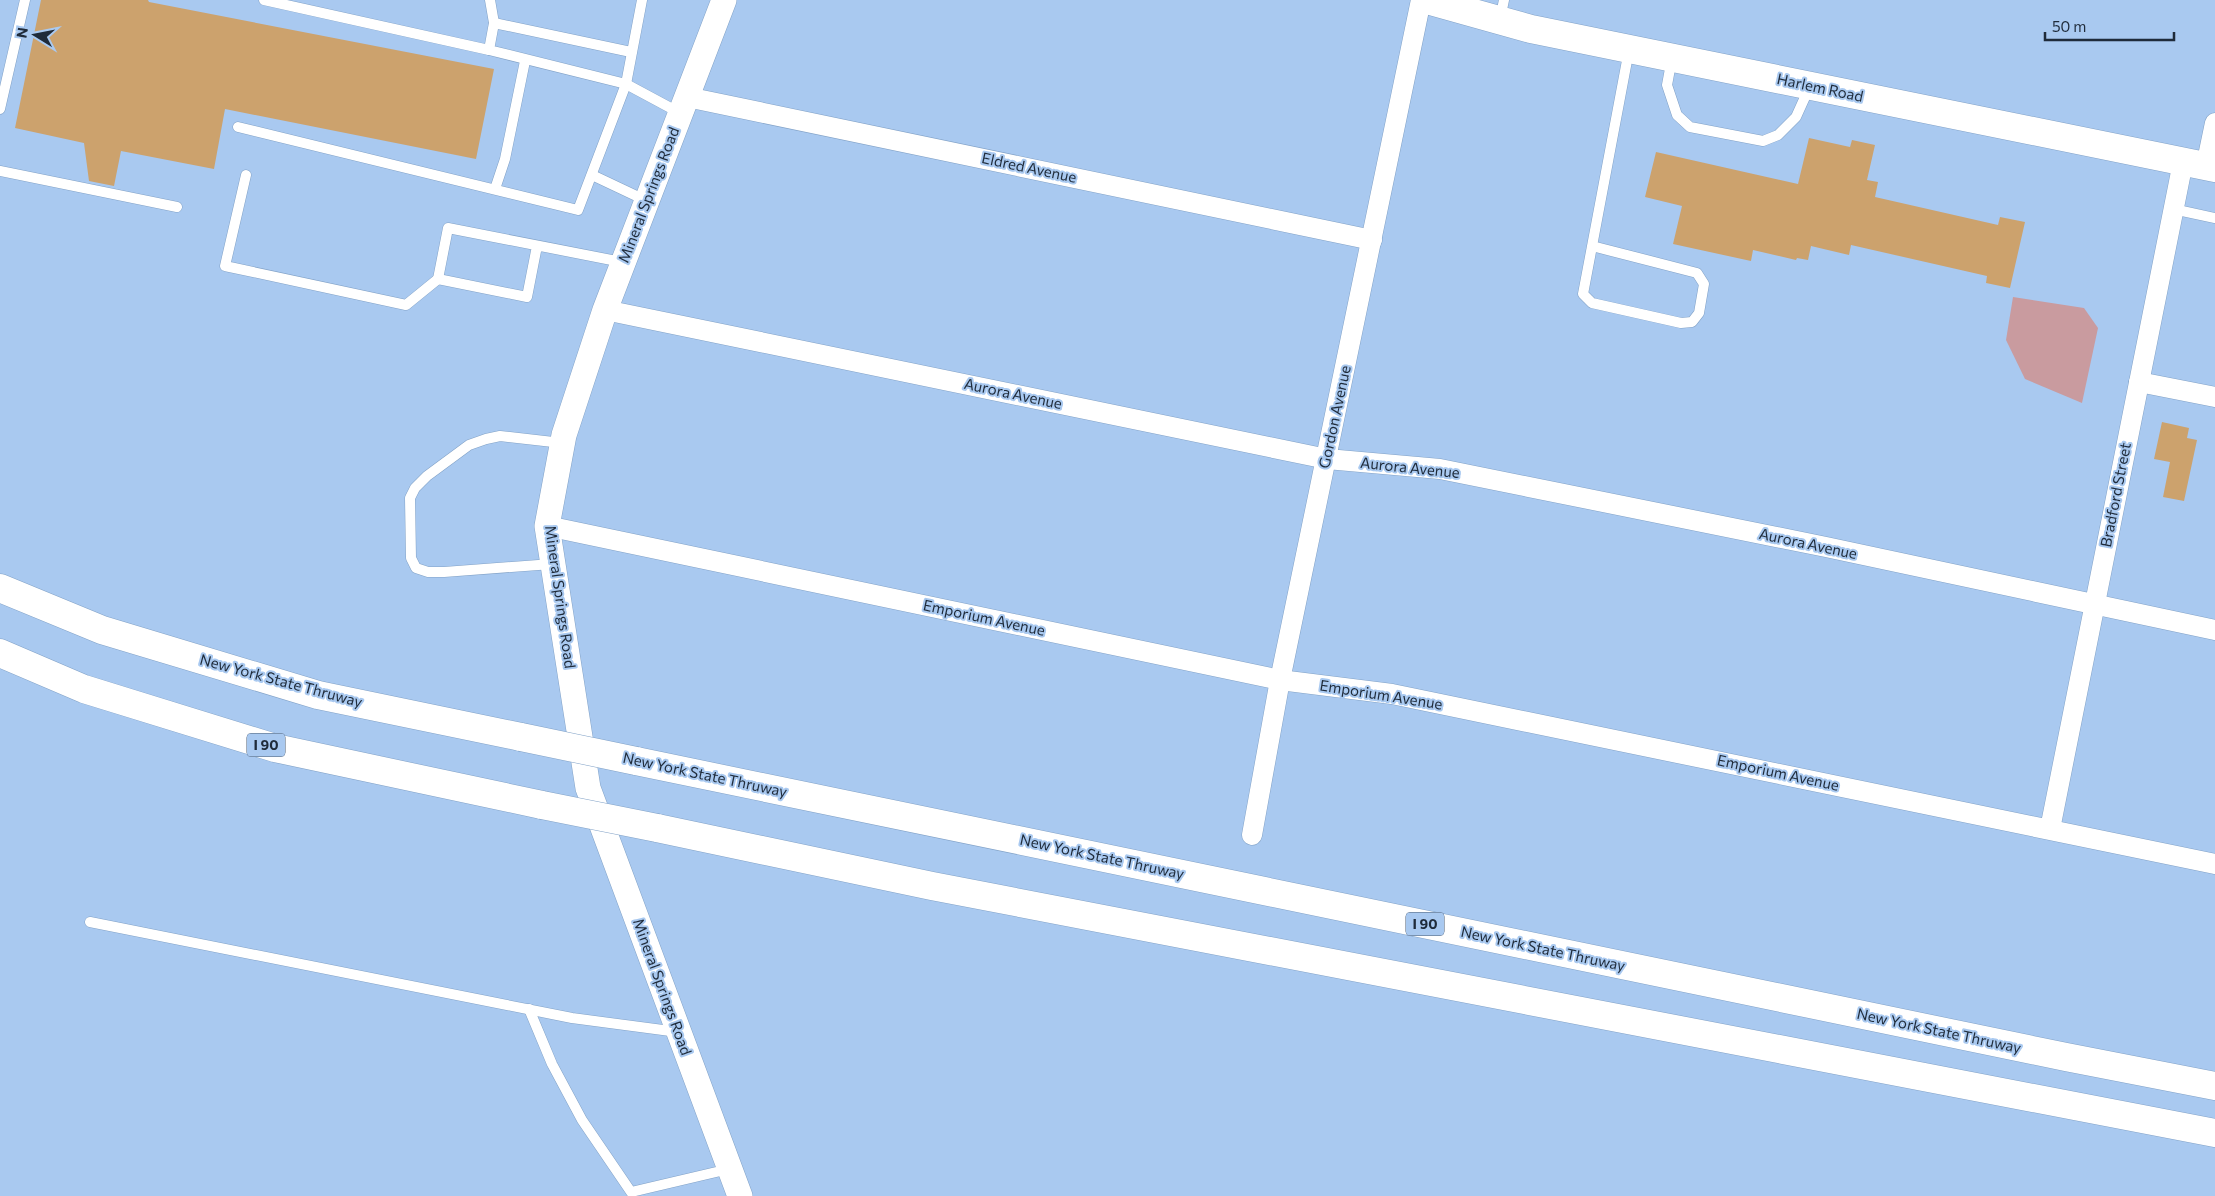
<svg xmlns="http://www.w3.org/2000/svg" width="2215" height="1196" font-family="Commissioner,sans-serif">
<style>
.green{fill:#c99b9f}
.building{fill:#cca26d}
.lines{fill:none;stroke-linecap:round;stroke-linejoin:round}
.service-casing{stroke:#82a2c7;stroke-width:11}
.minor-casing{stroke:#82a2c7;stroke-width:21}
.tertiary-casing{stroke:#82a2c7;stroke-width:26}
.secondary-casing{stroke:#82a2c7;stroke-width:29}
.motorway-casing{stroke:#82a2c7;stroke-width:29}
.service{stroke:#fff;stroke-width:10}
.minor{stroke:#fff;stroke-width:20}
.tertiary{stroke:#fff;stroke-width:25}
.secondary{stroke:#fff;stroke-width:28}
.motorway{stroke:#fff;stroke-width:28}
.motorway-bridge-casing{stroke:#82a2c7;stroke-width:29;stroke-linecap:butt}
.motorway-bridge{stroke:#fff;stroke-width:28}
.labels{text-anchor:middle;stroke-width:4;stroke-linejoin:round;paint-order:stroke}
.shield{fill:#a9c9f0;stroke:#485a71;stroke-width:1}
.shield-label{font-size:14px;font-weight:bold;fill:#1f2b3a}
.street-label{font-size:15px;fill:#1f2b3a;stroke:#a9c9f0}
</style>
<rect width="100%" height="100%" fill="#a9c9f0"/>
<path class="green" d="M 2013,297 L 2084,308 L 2098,328 L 2082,403 L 2025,379 L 2006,340 Z"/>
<g class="building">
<path d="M 41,0 L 148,0 L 149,2 L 494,69 L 476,159 L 225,109 L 214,169 L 121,151 L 114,186 L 89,181 L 84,143 L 15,128 Z"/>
<path d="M 1809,138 L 1850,147 L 1852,140 L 1875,145 L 1867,180 L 1878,182 L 1875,197 L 1998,225 L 2000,217 L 2025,222 L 2010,288 L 1986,283 L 1987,276 L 1851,245 L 1849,255 L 1811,246 L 1808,260 L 1797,258 L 1796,260 L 1753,250 L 1751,261 L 1673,244 L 1682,206 L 1645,197 L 1656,152 L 1798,184 Z"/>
<path d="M 2162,422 L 2189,428 L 2187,438 L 2197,440 L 2184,501 L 2163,497 L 2170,462 L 2154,459 Z"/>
</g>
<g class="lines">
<defs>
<g id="service">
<path d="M 264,0 L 489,50"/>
<path d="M 490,0 L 494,23 L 489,50 L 626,84 L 680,113"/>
<path d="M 1500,19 L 1504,0"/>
<path d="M 494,23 L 631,52"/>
<path d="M 1672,58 L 1667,85 L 1677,115 L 1690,127 L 1763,141 L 1778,135 L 1796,117 L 1810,86"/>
<path d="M 0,109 L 25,0"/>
<path d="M 238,127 L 578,210 L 626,84 L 642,0"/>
<path d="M 0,171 L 177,207"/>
<path d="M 246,175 L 225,266 L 406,305 L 438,279"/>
<path d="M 592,175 L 647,201"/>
<path d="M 495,189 L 505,159 L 525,61"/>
<path d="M 2173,209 L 2215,218"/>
<path d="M 537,246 L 527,297 L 438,279 L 448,228 L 622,262"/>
<path d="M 1592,246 L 1697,273 L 1704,284 L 1699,313 L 1692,322 L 1681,323 L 1592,303 L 1583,294 L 1629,50"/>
<path d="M 552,564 L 444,572 L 428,572 L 416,568 L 411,558 L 410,498 L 415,488 L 427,476 L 469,445 L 486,439 L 500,436 L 562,443"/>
<path d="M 90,922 L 572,1018 L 678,1032"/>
<path d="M 529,1009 L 552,1064 L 582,1120 L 631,1192 L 729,1169"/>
</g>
<g id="minor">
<path d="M 687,97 L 1372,240"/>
<path d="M 2206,166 L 2215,123"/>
<path d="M 605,310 L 1327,459 L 1440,469 L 1826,547 L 2215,630"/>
<path d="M 2139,382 L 2215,397"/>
<path d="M 547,526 L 1280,680 L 1392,694 L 2215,864"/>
<path d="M 2050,829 L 2183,162"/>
<path d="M 1252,835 L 1280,680 L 1421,0"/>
</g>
<path id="tertiary" d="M 724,0 L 605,310 L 564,435 L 547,526 L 588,788 L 740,1196"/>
<path id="secondary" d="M 1427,0 L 1531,29 L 2215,168"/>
<g id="motorway">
<path d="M 0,588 L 102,630 L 318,695 L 521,737"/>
<path d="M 0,653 L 84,689 L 275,748 L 542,805"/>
<path d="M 636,761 L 2066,1057 L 2215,1086"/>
<path d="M 657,828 L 932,886 L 2215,1133"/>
</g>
</defs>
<use href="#service" class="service-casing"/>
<use href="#minor" class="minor-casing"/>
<use href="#tertiary" class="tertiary-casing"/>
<use href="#secondary" class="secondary-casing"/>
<use href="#motorway" class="motorway-casing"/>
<use href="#service" class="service"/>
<use href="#minor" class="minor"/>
<use href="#tertiary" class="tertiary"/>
<use href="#secondary" class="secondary"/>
<use href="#motorway" class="motorway"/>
<defs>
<g id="motorway-bridge">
<path d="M 521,737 L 636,761"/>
<path d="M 542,805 L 657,828"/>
</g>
</defs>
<use href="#motorway-bridge" class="motorway-bridge-casing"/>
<use href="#motorway-bridge" class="motorway-bridge"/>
</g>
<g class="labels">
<g class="shield">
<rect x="247" y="733.5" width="38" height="23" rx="4"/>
<rect x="1406" y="912.5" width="38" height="23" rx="4"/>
</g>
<g class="shield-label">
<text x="266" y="750">I 90</text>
<text x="1425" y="929">I 90</text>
</g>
<g class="street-label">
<text transform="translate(1820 88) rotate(12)" y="5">Harlem Road</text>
<text transform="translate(1029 168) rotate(12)" y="5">Eldred Avenue</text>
<text transform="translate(649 195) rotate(-69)" y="5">Mineral Springs Road</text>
<text transform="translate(1013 394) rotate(12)" y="5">Aurora Avenue</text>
<text transform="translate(1335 417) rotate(-78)" y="5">Gordon Avenue</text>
<text transform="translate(1410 468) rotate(6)" y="5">Aurora Avenue</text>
<text transform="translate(2116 495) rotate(-79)" y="5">Bradford Street</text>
<text transform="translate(1808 544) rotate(12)" y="5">Aurora Avenue</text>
<text transform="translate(560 597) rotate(82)" y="5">Mineral Springs Road</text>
<text transform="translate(984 618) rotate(12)" y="5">Emporium Avenue</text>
<text transform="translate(281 681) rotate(15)" y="5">New York State Thruway</text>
<text transform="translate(1381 695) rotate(9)" y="5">Emporium Avenue</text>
<text transform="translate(1778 773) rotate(12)" y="5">Emporium Avenue</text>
<text transform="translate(705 775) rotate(12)" y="5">New York State Thruway</text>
<text transform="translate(1102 857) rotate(12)" y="5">New York State Thruway</text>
<text transform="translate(1543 949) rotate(12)" y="5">New York State Thruway</text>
<text transform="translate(662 987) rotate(70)" y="5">Mineral Springs Road</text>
<text transform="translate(1939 1031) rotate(12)" y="5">New York State Thruway</text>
</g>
</g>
<g transform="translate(35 35) rotate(280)" stroke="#a9c9f0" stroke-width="4" paint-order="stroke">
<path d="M0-4L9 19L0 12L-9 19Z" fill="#1f2b3a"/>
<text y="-8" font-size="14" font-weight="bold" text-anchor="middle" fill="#1f2b3a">N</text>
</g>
<path d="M2045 32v8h129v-8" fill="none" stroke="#1f2b3a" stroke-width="2.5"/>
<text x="2052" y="32" font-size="15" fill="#1f2b3a" stroke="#a9c9f0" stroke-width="4" paint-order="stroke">50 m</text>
</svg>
